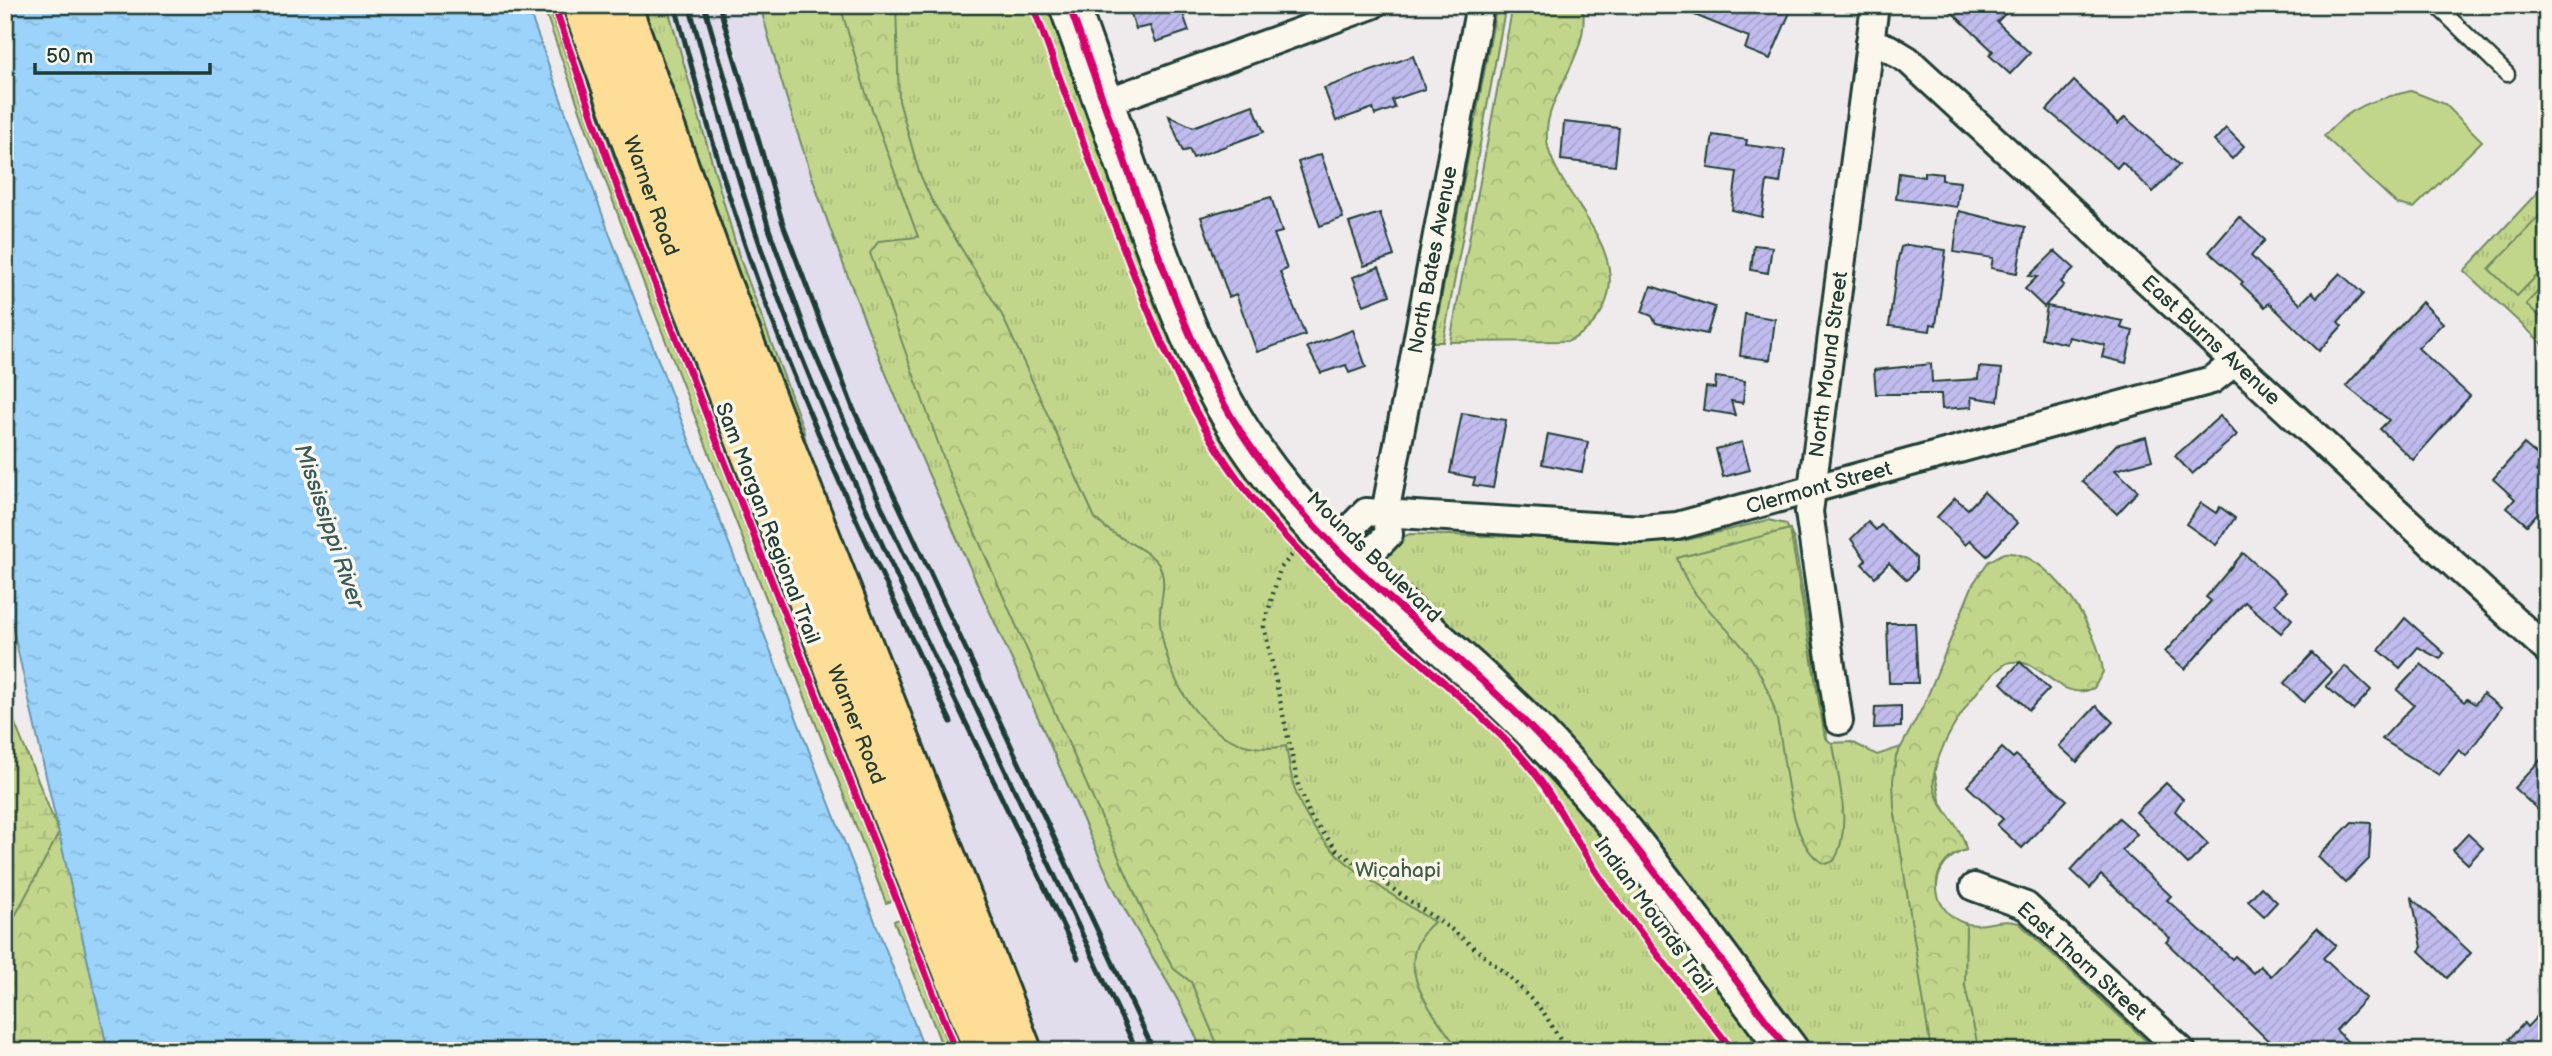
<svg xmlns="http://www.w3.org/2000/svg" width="2552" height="1056" font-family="'Balsamiq Sans',sans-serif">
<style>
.built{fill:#e1dded}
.grass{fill:url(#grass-tufts);stroke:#708a60;stroke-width:2}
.forest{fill:url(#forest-crowns);stroke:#708a60;stroke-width:2}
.wetland{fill:url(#wetland-marsh);stroke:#708a60;stroke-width:2}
.pitch{fill:#c2d68b;stroke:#708a60;stroke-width:2}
.water{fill:url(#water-ripples);stroke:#6997ab;stroke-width:2}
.building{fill:url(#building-hatch);stroke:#1f3d34;stroke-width:2}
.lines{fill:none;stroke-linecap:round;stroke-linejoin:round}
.lane-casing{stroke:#1f3d34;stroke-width:19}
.street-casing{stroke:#1f3d34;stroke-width:32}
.secondary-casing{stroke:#1f3d34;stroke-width:44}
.highway-casing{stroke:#1f3d34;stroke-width:44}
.path{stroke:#1f3d34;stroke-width:4.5;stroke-dasharray:2 5;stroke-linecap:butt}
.lane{stroke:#fbf7ec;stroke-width:14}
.street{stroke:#fbf7ec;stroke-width:26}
.secondary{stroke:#fbf7ec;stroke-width:38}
.highway{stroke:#fedd96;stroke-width:38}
.rail{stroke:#1f3d34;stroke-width:5}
.cycleway-casing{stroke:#fbf7ec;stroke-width:11}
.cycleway{stroke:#d6006c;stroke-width:7}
.labels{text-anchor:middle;stroke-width:7;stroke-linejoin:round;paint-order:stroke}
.street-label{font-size:21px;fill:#1f3d34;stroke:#fbf7ec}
.park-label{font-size:21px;fill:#405c45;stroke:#fbf7ec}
.water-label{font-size:23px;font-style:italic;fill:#385b5c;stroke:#fbf7ec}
</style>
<defs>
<pattern id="grass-tufts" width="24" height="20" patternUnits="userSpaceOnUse" patternTransform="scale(1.75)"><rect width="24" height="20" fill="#c2d68b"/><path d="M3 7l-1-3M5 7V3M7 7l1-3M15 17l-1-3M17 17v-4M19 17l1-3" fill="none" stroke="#a6b979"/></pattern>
<pattern id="forest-crowns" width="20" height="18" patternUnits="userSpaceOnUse" patternTransform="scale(1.75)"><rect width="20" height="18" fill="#c2d68b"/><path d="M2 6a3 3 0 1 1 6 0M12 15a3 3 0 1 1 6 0" fill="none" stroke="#a6b979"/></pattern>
<pattern id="wetland-marsh" width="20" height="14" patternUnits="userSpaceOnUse" patternTransform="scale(1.75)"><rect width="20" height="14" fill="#c2d68b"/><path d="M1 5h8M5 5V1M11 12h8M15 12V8" fill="none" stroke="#a6b979"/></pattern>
<pattern id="water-ripples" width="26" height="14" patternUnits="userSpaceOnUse" patternTransform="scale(1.75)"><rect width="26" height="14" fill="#9bd3fb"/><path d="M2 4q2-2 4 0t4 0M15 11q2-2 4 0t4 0" fill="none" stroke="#85b6d8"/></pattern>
<pattern id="building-hatch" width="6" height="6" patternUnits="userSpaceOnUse" patternTransform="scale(1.75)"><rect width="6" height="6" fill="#c1bcee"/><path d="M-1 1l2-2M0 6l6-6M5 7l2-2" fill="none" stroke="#a5a2cd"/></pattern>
</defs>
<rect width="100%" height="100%" fill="#efebec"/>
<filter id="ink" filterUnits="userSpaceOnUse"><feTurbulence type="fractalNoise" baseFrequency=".0143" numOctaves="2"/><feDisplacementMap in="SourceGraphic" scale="14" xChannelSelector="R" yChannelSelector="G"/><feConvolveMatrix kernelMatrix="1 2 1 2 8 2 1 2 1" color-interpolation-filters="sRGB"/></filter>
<g filter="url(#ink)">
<path class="built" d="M 660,5 L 772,5 L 1205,1051 L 1039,1051 L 763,336 Z"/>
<g class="grass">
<path d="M 543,5 L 548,5 L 614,193 L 892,901 L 886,903 C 770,604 647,308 543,5 Z"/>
<path d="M 560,5 L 565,5 L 968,1051 L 961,1051 L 624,189 Z"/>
<path d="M 638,5 L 667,5 L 739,256 L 803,428 L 809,456 L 753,322 Z"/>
<path d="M 760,5 L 1088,5 L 1189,283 L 1221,361 L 1259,428 L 1324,511 L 1376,563 L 1402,537 L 1410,534 L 1683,541 L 1768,520 L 1786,524 L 1794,539 L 1828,743 L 1852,742 L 1877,755 L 1901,747 L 1935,773 L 1940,800 L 1966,850 C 1930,860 1925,912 1964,923 C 1982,929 2000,917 2019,923 L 2157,1051 L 1202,1051 C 1178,990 1137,939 1110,880 C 1078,811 1049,740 1017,671 C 917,454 821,237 760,5 Z"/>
<path d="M 1497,5 L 1506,5 L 1443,342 L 1433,342 Z"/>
<path d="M 2547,182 L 2547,348 L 2464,271 Z"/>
<path d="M 899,919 L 946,1040 L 950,1051 L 944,1051 L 894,921 Z"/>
</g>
<g class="forest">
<path d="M 840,5 L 896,5 L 899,101 L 919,172 L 931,199 L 1002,315 L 1095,518 C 1112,538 1149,548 1159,565 C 1169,584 1158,603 1160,623 C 1167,687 1212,761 1286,746 C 1289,763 1291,782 1298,798 C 1320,858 1384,888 1434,922 C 1386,964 1433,1012 1460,1051 L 1220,1051 L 1191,982 L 1174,969 L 1148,923 L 950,476 L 870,253 L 879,241 L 918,237 L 865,90 Z"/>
<path d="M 1513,5 L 1582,5 L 1583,9 C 1590,61 1538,100 1548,147 C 1561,199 1632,250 1603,309 C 1595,324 1584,334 1569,341 L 1450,342 Z"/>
<path d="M 1790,529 L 1825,738 L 1833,744 C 1838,779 1853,828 1834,861 L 1826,864 C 1785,850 1787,747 1774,708 C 1768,690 1760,671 1749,655 C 1725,622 1690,600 1677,558 Z"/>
<path d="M 2004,553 C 2049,549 2100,631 2103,672 L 2094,688 C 2058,705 2040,653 2007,663 C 1980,679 1928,755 1934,787 C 1938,810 1963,825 1966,850 C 1926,861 1928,911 1966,924 L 1965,986 L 1979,1051 L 1931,1051 L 1894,807 L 1893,781 L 1896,756 L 1924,705 L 1973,584 L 1988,562 Z"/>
<path d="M 55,815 L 108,1051 L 5,1051 L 5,914 Z"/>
</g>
<path class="wetland" d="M 5,699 L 59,833 L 5,935 Z"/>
<g class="pitch">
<path d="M 2411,91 L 2445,104 L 2482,141 L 2414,208 L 2397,204 L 2324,136 C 2349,107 2375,99 2411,91 Z"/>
<path d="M 2547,208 L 2547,265 L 2517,296 L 2489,269 Z"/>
<path d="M 2547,282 L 2547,323 L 2526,304 Z"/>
</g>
<path class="water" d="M 5,5 L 527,5 L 608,230 L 925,1051 L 108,1051 L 5,594 Z"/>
<g class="building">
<path d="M 1128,5 L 1180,5 L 1189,31 L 1156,42 L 1150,26 L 1136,29 Z"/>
<path d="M 1670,5 L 1779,5 L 1791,10 L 1770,59 L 1745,49 L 1749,37 Z"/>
<path d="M 1944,5 L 2014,5 L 1997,22 L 2030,53 L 2010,74 L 1989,55 L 1993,51 Z"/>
<path d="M 1413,56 L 1425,89 L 1392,100 L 1395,108 L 1375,115 L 1373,108 L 1336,121 L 1324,88 Z"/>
<path d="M 2074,81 L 2118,124 L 2125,117 L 2179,165 L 2153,192 L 2122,162 L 2117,168 L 2047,110 Z"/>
<path d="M 1253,105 L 1264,132 L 1193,158 L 1189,149 L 1183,152 L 1169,116 L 1193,127 Z"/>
<path d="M 1564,122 L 1619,128 L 1615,166 L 1561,160 Z"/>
<path d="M 2226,128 L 2244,146 L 2232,159 L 2214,141 Z"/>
<path d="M 1713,135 L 1747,140 L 1746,145 L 1785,150 L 1780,183 L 1767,181 L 1762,217 L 1732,210 L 1737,172 L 1708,168 Z"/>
<path d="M 1321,154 L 1343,218 L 1320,226 L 1298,162 Z"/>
<path d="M 1924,172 L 1942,174 L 1942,180 L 1960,182 L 1957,207 L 1896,199 L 1899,173 L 1924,177 Z"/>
<path d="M 1271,197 L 1282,232 L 1274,234 L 1287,269 L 1280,272 L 1305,335 L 1257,352 L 1236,294 L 1229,297 L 1201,217 Z"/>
<path d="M 1959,211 L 2025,227 L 2017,273 L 1991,268 L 1993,258 L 1954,252 Z"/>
<path d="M 1380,213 L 1394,256 L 1364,266 L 1349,223 Z"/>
<path d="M 2239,217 L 2265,240 L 2251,256 L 2300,304 L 2312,292 L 2317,297 L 2340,273 L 2363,294 L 2338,322 L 2342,326 L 2319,351 L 2269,303 L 2265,307 L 2241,284 L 2243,282 L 2209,252 Z"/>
<path d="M 1754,245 L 1772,247 L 1768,273 L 1751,270 Z"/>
<path d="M 1907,245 L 1946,250 L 1936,325 L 1931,324 L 1930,331 L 1889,326 L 1898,259 L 1901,247 Z"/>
<path d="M 2055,251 L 2074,268 L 2061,282 L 2064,285 L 2044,307 L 2025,289 L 2037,277 L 2029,276 Z"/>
<path d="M 1379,267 L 1390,295 L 1364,305 L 1353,277 Z"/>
<path d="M 1651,286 L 1715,307 L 1707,334 L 1656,323 L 1652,316 L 1642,312 Z"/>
<path d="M 2422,302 L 2443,323 L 2418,348 L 2470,396 L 2413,460 L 2380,429 L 2389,420 L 2346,386 Z"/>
<path d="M 2047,306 L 2123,321 L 2121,328 L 2133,331 L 2126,363 L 2102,357 L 2105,345 L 2069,337 L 2067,344 L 2041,338 Z"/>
<path d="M 1745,314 L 1775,319 L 1770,360 L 1740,356 Z"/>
<path d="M 1353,330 L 1366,367 L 1349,373 L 1346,365 L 1321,373 L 1307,347 Z"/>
<path d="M 1931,364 L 1932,382 L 1978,379 L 1979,367 L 2002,369 L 1998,401 L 1971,397 L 1972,407 L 1942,409 L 1941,394 L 1876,394 L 1874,370 Z"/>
<path d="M 1716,377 L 1745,381 L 1743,403 L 1731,401 L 1735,415 L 1703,410 L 1706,387 L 1715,388 Z"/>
<path d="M 1462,413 L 1506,420 L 1493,488 L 1473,485 L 1475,478 L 1450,473 Z"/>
<path d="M 2220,416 L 2237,435 L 2192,474 L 2175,456 Z"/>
<path d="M 1548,434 L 1588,442 L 1582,472 L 1542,464 Z"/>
<path d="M 2146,437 L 2152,460 L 2115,470 L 2138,491 L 2117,514 L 2082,481 L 2116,445 Z"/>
<path d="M 1742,442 L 1750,470 L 1723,477 L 1716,449 Z"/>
<path d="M 2524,444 L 2544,461 L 2536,471 L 2547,480 L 2547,502 L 2527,525 L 2507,508 L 2515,499 L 2493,479 Z"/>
<path d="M 1984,492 L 2017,523 L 1987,556 L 1970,540 L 1966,545 L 1937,517 L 1955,498 L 1968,509 Z"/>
<path d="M 2201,503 L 2216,513 L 2220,507 L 2235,518 L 2216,545 L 2186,524 Z"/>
<path d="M 1868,522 L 1876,530 L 1881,525 L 1916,558 L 1916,570 L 1907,580 L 1889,563 L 1875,577 L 1862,564 L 1866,560 L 1851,539 Z"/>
<path d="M 2243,553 L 2287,591 L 2275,604 L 2292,619 L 2281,633 L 2245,602 L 2185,669 L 2165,652 L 2211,601 L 2206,597 Z"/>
<path d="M 2405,618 L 2444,653 L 2440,659 L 2418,647 L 2400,668 L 2379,650 Z"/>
<path d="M 1887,623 L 1915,623 L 1918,683 L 1889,683 Z"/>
<path d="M 2312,653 L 2332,672 L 2304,702 L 2284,683 Z"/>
<path d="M 2020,662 L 2049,689 L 2029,710 L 2001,683 Z"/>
<path d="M 2421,664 L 2464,702 L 2467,699 L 2475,704 L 2483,694 L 2501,708 L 2466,756 L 2459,750 L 2439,775 L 2382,739 L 2414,705 L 2397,690 Z"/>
<path d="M 2345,666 L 2371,690 L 2353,710 L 2326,686 Z"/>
<path d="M 1901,706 L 1901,727 L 1874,728 L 1875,707 Z"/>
<path d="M 2096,706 L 2113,722 L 2077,762 L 2059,746 Z"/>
<path d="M 2002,748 L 2013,758 L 2016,755 L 2067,800 L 2022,848 L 1997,825 L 2003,819 L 1967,786 Z"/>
<path d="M 2547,753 L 2547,818 L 2514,788 Z"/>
<path d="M 2166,783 L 2183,799 L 2175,811 L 2208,844 L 2188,864 L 2136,812 Z"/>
<path d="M 2119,818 L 2137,834 L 2122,850 L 2171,896 L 2167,900 L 2232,959 L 2235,956 L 2253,973 L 2260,966 L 2271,976 L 2317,928 L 2336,945 L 2323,958 L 2366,998 L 2336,1030 L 2357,1051 L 2279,1051 L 2166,942 L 2170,938 L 2101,875 L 2090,888 L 2071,870 Z"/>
<path d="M 2352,822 L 2371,823 L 2369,859 L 2345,883 L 2318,857 Z"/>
<path d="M 2468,834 L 2483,848 L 2468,864 L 2453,850 Z"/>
<path d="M 2261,887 L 2277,902 L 2264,916 L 2248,901 Z"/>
<path d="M 2412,898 L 2471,953 L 2447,978 L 2419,951 L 2422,947 Z"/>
<path d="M 2547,1006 L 2547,1036 L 2534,1051 L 2521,1051 L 2509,1039 L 2524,1023 L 2527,1027 Z"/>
</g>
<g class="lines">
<defs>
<path id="lane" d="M 2436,5 L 2507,74"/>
<g id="street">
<path id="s1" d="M 1870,42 L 1888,48 L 1908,60 L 2547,650"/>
<path d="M 1104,103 L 1372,5"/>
<path id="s2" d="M 1333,546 L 1366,512 L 1641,529 L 1677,526 L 2212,380 L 2235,362"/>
<path id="s3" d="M 1356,568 L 1389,534 L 1386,508 L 1480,5"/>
<path id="s4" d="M 1839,721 L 1809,512 L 1875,5"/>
<path d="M 1974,887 L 2026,906 L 2182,1051"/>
</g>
<path id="secondary" d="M 1069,5 C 1093,72 1117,139 1141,207 C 1172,292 1202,379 1255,453 C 1332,564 1446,639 1539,736 C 1632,832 1708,945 1789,1051"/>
<g id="highway">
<path id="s5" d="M 582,5 L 667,239 L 984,1051"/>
<path d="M 621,5 L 720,281 L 1022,1051"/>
</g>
</defs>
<use href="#lane" class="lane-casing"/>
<use href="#street" class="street-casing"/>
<use href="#secondary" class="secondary-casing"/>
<use href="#highway" class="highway-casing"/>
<path class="path" d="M 1296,550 L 1280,569 L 1264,626 L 1298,784 L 1311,818 L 1337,850 L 1452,930 L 1509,976 L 1544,1013 L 1567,1051"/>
<use href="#lane" class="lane"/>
<use href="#street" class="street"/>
<use href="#secondary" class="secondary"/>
<use href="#highway" class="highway"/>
<g class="rail">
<path d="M 675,5 C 700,99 726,193 759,285 C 814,435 883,578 951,722"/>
<path d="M 689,5 C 720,116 750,227 792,333 C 876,546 981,751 1078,958"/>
<path d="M 704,5 L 769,229 L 810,343 L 884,512 L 1137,1051"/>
<path d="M 719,5 L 783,224 L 853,408 L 1154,1051"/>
</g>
<defs>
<g id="cycleway">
<path d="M 554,5 L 619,192 L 956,1051"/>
<path d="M 1033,5 C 1060,80 1087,154 1116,228 C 1147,310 1179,392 1228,465 C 1307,581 1424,654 1519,754 C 1554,792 1574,841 1604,883 C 1644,940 1690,995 1733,1051"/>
<path d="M 1069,5 C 1093,72 1117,139 1141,207 C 1172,292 1202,379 1255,453 C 1332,564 1446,639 1539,736 C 1632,832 1708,945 1789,1051"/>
</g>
</defs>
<use href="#cycleway" class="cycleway-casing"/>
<use href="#cycleway" class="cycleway"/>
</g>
</g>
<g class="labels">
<g class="street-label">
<text dy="7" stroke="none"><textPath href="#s5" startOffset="203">Warner Road</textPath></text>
<text dy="7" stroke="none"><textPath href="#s3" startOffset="326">North Bates Avenue</textPath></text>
<text dy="7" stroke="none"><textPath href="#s1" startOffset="455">East Burns Avenue</textPath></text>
<text dy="7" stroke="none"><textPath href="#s4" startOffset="360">North Mound Street</textPath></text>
<text dy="7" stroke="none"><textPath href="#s2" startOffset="506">Clermont Street</textPath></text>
<text transform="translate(768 523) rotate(69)" y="7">Sam Morgan Regional Trail</text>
<text transform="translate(1374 557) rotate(44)" y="7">Mounds Boulevard</text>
<text dy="7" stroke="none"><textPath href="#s5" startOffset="770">Warner Road</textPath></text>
<text transform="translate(1654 915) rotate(54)" y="7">Indian Mounds Trail</text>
<text transform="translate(2082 961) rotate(42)" y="7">East Thorn Street</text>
</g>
<g class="park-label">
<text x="1398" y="877">Wic̣aḣapi</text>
</g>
<g class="water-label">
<text transform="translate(330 526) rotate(71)" y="8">Mississippi River</text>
</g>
</g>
<rect width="2552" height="1056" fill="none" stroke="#fbf7ec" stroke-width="28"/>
<rect x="14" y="14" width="2524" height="1028" fill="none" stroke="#1f3d34" stroke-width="2.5" filter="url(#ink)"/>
<path d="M35 63v10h175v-10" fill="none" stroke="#1f3d34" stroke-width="3.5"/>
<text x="46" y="63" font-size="21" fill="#1f3d34" stroke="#fbf7ec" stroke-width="5" paint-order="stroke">50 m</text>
</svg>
